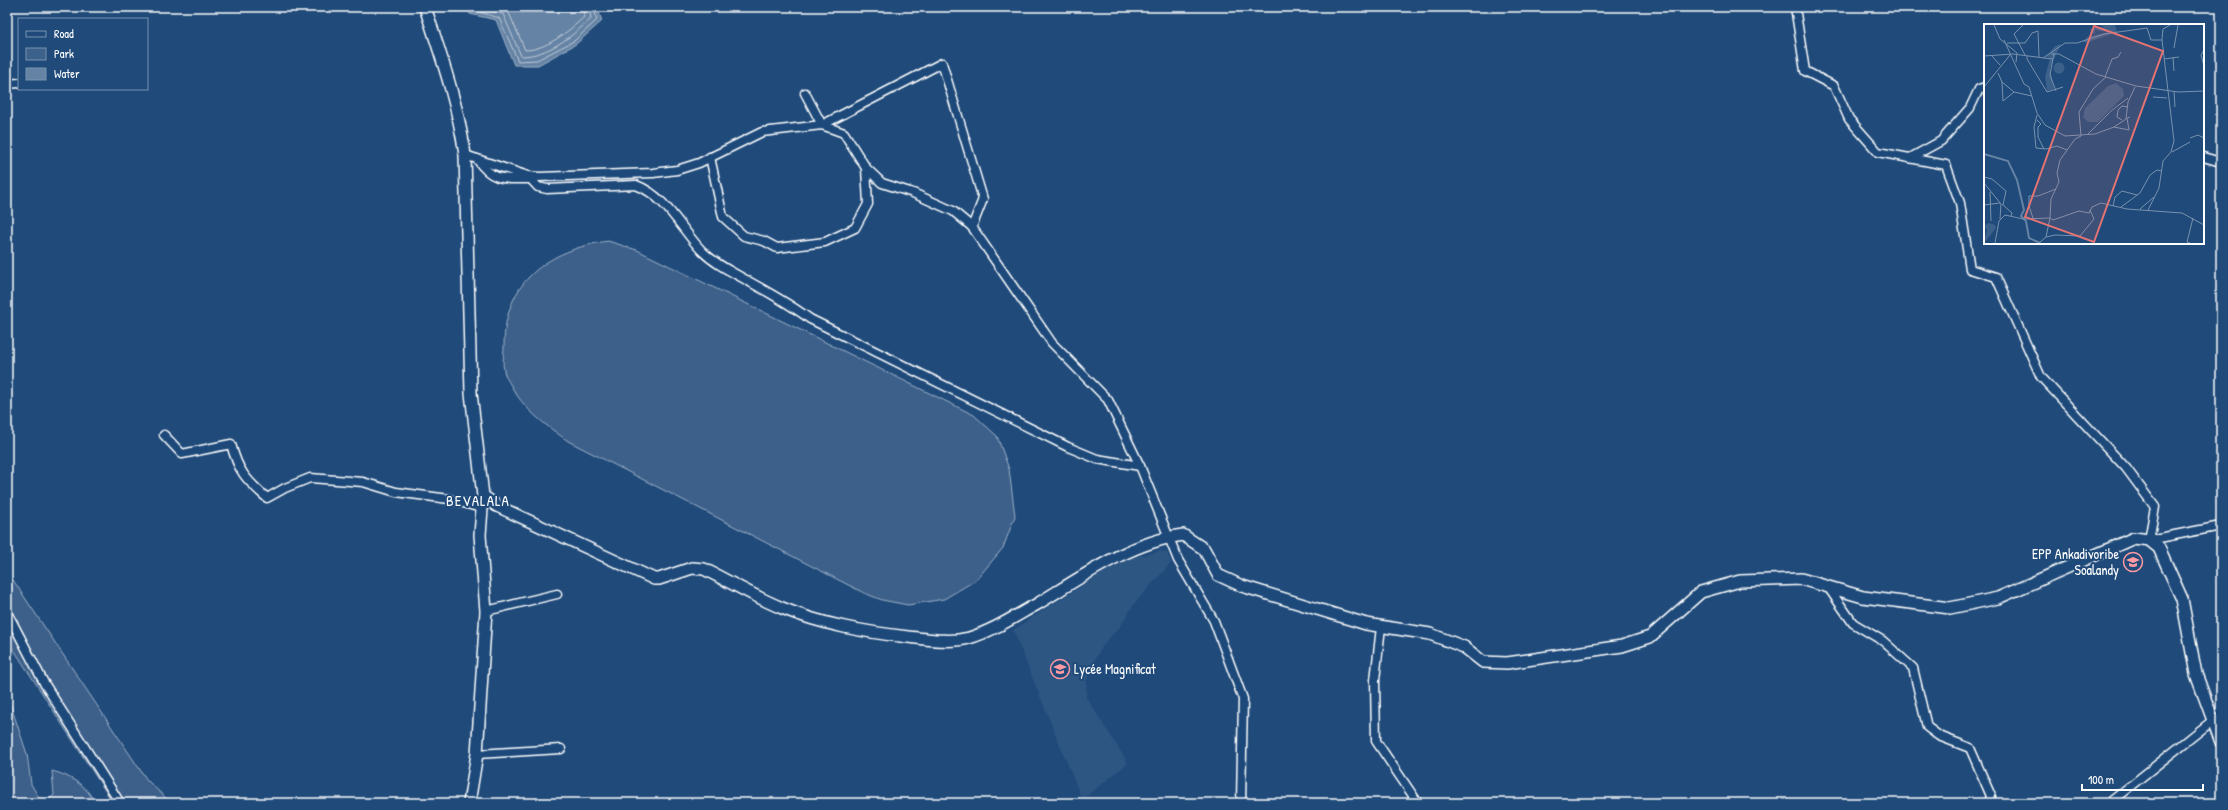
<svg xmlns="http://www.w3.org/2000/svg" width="2228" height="810" font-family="'Patrick Hand',sans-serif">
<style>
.built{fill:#2e5683}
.green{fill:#3c618b;stroke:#9eb0c5}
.water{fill:#6583a4;stroke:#a3b5c8}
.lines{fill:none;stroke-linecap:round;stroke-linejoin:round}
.shore{stroke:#c1cddb;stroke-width:1}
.street-casing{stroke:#fff;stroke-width:11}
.secondary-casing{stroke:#fff;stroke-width:14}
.street{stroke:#1f4a7a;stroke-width:8}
.secondary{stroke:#1f4a7a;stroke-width:11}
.labels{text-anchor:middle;stroke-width:4;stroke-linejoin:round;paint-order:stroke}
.poi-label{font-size:14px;fill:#fff;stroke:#1f4a7a;text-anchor:end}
.neighbourhood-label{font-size:15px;letter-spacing:1px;fill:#fff;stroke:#1f4a7a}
.inset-river{fill:none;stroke:#6583a4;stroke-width:2}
.inset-road{fill:none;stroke:#7992af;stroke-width:1}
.view{fill:#e47373;fill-opacity:0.15;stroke:#e47373;stroke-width:2}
.inset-edge{fill:none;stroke:#fff;stroke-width:2}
</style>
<rect width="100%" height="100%" fill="#1f4a7a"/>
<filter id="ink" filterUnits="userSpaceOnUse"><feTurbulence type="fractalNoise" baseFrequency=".025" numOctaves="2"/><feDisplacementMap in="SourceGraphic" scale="8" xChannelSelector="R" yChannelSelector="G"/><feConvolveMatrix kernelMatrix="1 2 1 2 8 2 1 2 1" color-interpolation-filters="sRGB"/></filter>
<g filter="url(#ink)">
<path class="built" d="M 1161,551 L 1167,553 L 1171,563 L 1135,603 L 1119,628 L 1106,641 L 1095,659 L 1087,679 L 1086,697 L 1128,763 L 1088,795 L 1081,797 L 1013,630 L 1122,560 Z"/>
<g class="green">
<path d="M 608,241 L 637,250 L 974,415 L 997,436 L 1009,469 L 1015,516 L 1003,548 L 976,580 L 944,599 L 908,605 L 882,600 L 864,593 L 568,441 C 544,424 524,410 510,384 C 508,380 504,375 504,370 C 502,363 504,354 504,346 C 504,281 548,250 608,241 Z"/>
<path d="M 7,576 L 13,580 L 147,780 L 171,803 L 113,803 L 7,639 Z"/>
<path d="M 7,694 L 27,754 L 31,784 L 42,803 L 11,803 L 7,796 Z"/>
<path d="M 52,771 C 68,775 89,786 94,803 L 45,803 L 54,795 Z"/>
</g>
<path class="water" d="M 464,7 L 597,7 L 602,21 L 576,44 L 538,65 L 514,65 L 496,20 L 470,14 Z"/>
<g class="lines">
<g class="shore">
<path d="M 470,7 L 473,10 L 499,18 L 518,61 L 537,60 L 574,41 L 597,20 L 594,7"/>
<path d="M 481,7 L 503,14 L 521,56 C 548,56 572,36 591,19 L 589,7"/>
<path d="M 504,7 L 509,13 L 525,50 C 546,50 569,31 584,17 L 583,7"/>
</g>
<defs>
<g id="street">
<path d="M 1795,7 L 1805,71 L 1834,86 L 1849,119 L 1878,152 L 1946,165 L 1960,203 L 1970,269 L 1996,277 L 2041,377 L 2126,468 L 2155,507 L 2149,540 L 2221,526"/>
<path d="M 7,84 L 19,83"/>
<path d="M 805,93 L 822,125 L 942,63 L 983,199 L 972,227"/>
<path d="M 465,155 L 528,176 L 539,177 L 653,173 L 677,170 L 699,163 L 762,132 L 822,125 L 844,133 L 866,168 L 882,183 L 913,193 L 953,211 L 972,227 L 1052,343 L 1108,400 L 1140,466 L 1178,560 L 1214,621 L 1243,699 L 1241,803"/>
<path d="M 710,157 L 723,217 L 744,236 L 764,241 L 777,248 L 825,242 L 855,228 L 868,204 L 866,168"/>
<path d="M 2203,157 L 2221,162"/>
<path d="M 1910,158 L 1941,141 L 1970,108 L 1979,89 L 1985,87"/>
<path d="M 477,159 C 492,182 505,179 531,179"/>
<path d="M 528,176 L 538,187 L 547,189 L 636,185 C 666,196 681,229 702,251 C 715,264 732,272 748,281 C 770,293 790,304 810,319 L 1068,447 L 1097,459 L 1140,466"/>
<path d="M 164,435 L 182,454 L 231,444 C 238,471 246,480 267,498 L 285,488 L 310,478 L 363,482 L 396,492 L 449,499 L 481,508"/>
<path d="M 1828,587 L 1853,623 L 1883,641 L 1913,668 L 1927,727 L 1939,736 L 1970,748 L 1991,796 L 1989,803"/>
<path d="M 486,611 L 557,594"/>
<path d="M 7,612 L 44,683 L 120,803"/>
<path d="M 1381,627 L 1375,680 L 1376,741 L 1418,803"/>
<path d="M 477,754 L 561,749"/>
<path d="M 2109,803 L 2212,721"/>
</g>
<g id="secondary">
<path d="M 425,7 C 441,56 458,104 465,155 L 471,393 L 483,496 L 480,535 L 486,611 L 477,754 L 469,803"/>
<path d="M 483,496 L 497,506 L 654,579 L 659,579 L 692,568 L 704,569 C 730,582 755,597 782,608 C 823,625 865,632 908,637 C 928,639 949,643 969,638 C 993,631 1017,615 1039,603 C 1083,576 1131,542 1183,535 L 1204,549 L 1218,575 L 1242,586 L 1366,624 L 1430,634 L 1464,647 L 1483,662 L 1507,663 L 1622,646 L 1650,637 L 1701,592 L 1740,581 L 1801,579 L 1863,597 L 1950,608 L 1998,598 L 2134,538 L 2149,540 L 2159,548 L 2182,599 L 2196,674 L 2221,742"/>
</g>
</defs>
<use href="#street" class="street-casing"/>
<use href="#secondary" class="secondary-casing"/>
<use href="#street" class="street"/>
<use href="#secondary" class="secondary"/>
</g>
</g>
<defs>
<symbol id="school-ring" viewBox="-11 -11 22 22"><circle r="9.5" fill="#1f4a7a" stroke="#ff9aa2" stroke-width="1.5"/><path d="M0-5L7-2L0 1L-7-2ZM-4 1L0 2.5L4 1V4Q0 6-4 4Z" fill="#ff9aa2"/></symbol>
</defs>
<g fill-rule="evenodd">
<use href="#school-ring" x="2122" y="551" width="22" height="22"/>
<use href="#school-ring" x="1049" y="658" width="22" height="22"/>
</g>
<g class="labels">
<g class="poi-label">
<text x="2119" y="559">EPP Ankadivoribe<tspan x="2119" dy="16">Soalandy</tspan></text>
<text x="1074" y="674" text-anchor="start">Lycée Magnificat</text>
</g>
<g class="neighbourhood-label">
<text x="478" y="506">BEVALALA</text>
</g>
</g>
<g transform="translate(1984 24)">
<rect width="220" height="220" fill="#1f4a7a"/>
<path d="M 116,1 L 131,1 L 133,8 L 102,19 L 99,17 L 103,13 L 125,8 L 111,6 L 111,9 L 107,10 L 106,8 L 108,7 L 105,5 L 120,3 ZM 77,20 L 66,44 L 70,65 L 63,67 L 61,53 L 66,34 L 62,33 L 71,22 ZM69.5 44a5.5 5.5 0 1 1 11 0a5.5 5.5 0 1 1-11 0ZM 132,59 L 139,65 L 140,72 L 114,98 L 104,98 L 99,93 L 101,84 L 124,62 ZM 5,199 L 11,201 L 12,204 L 2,217 L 0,216 L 3,206 L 0,202 Z" fill="#3c618b"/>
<path class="inset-river" d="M 0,130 L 24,137 L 33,156 L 40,186 L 37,192 L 42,197 L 45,214 L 56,219"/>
<path class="inset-road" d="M 10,1 L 16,15 L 33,29 L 32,38M 39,1 L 30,10 L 41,31M 20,16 L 40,60 L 45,63 L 53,89 L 61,101 L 81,112 L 111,110 L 130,103 L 142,95 L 144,78 L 151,63M 23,19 L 41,19 L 48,9 L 54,7 L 55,33M 190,24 L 194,1M 220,26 L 217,31 L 220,42M 70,29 L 66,51 L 72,67M 67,30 L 75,30 L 112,50 L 152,62 L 194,68 L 220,67M 0,32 L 29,30 L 68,35M 8,32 L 16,41M 43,32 L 43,35 L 63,68 L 79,63M 189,33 L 190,47M 59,34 L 81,19 L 93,19 L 120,10 L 163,4 L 167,16 L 178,16 L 179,5 L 186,1M 180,35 L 195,33M 14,49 L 18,58 L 30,68 L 48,72M 121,53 L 128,35 L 134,33 L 137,28M 18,58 L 19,77M 0,63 L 26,31M 190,67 L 191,83M 169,73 L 183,74M 19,77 L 30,68M 53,91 L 50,103 L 52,124 L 62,125 L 73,122 L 83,126M 53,96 L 57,100 L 54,103 L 54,113 L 60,125M 138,96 L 133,93 L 134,86 L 138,82 L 144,83M 130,103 L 145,106 L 143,94 L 146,93M 104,110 L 127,87 L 144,74M 206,114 L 214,111 L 220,114M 188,128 L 206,118M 0,153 L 8,155 L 22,167 L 19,181M 0,159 L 17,180 L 16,195M 6,168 L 7,197M 18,180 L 28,189 L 27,192M 0,181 L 16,179M 129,182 L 131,173 L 138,167 L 153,171M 137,183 L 156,169 L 166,151 L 173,146 L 178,147M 156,185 L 170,173M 164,186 L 175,164 L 179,137 L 187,128 L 190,117 L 178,16M 49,194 L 45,182 L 45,172 L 54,172 L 72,165M 62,213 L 71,211 L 96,212 L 110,195 L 106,186M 11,219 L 15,197 L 21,191 L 39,195 L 66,194 L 67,175 L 75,158 L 73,149 L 76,136 L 91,115 L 97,112 L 95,88 L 109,65 L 122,53M 55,219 L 62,213 L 66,194 L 69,196 L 95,187 L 105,189 L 108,183 L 117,179 L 143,185 L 198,189 L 220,201M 206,219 L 203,218 L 209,194"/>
<path class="view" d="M 110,2 L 179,27 L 110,218 L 41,193 Z"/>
<rect width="220" height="220" class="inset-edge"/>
</g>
<rect width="2228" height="810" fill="none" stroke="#1f4a7a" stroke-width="24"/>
<rect x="12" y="12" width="2204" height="786" fill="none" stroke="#fff" stroke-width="1.5" filter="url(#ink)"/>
<rect x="18" y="18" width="130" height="72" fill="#1f4a7a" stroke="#7992af"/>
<rect x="26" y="31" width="20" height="6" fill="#1f4a7a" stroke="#7992af"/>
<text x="54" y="38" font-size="12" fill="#ffffff">Road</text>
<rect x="26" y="48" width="20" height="12" fill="#3c618b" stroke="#7992af"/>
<text x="54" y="58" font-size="12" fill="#ffffff">Park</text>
<rect x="26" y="68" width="20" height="12" fill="#6583a4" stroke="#7992af"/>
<text x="54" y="78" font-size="12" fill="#ffffff">Water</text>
<path d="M2082 784v6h121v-6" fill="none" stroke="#ffffff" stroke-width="2"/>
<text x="2088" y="784" font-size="12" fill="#ffffff" stroke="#1f4a7a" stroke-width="3" paint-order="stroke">100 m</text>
</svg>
